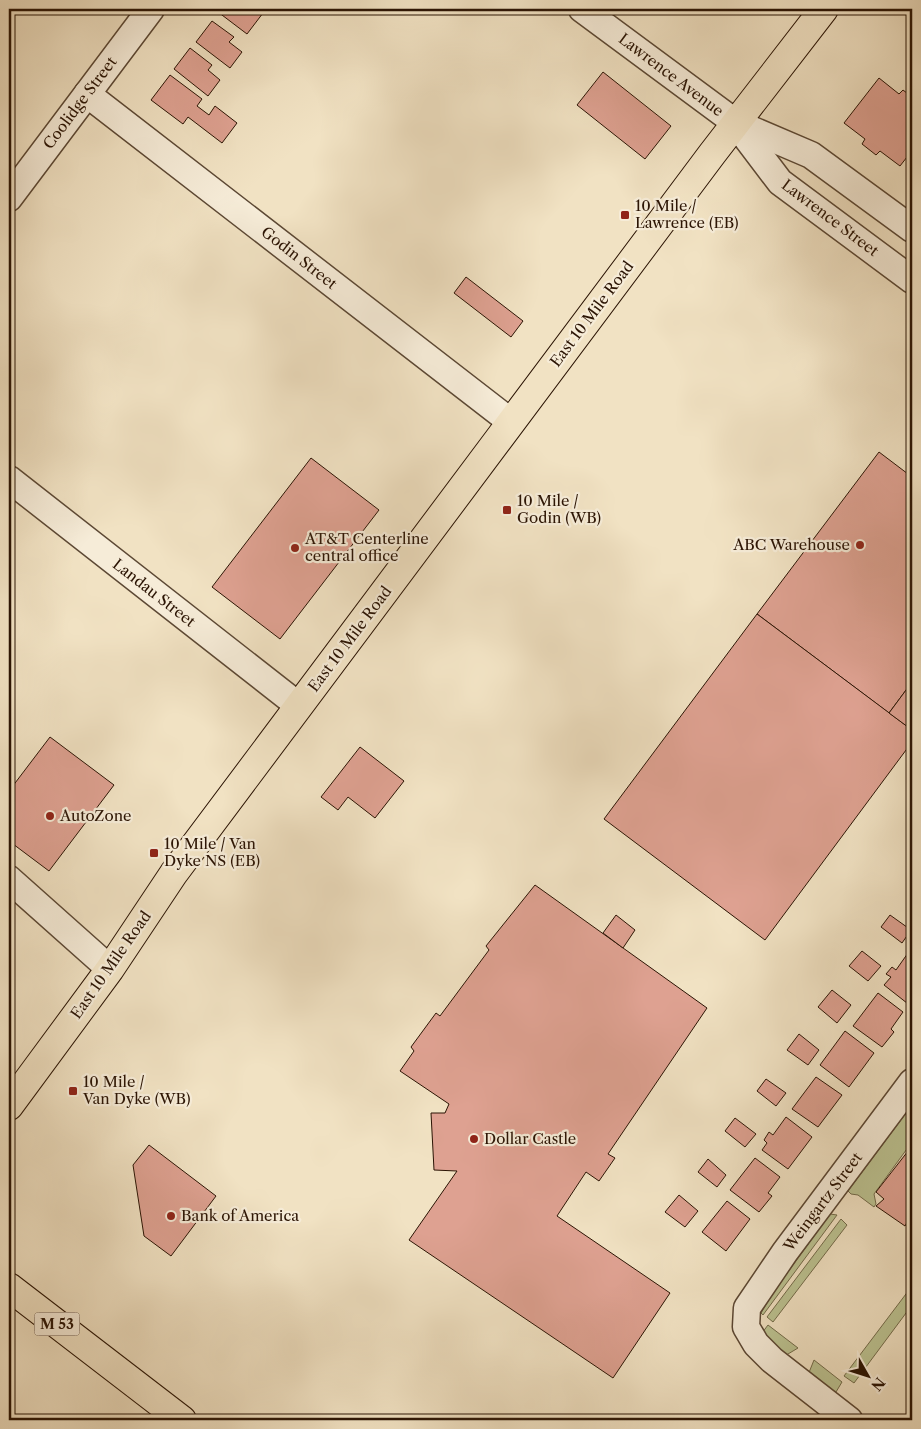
<svg xmlns="http://www.w3.org/2000/svg" width="921" height="1429" font-family="'Libre Caslon Text',serif">
<style>
.green{fill:#bcc392;stroke:#746c4b}
.building{fill:#dea191;stroke:#2b1404}
.lines{fill:none;stroke-linecap:round;stroke-linejoin:round}
.minor-casing{stroke:#5c4834;stroke-width:29}
.major-casing{stroke:#2b1404;stroke-width:30}
.minor{stroke:#f6ecd8;stroke-width:26}
.major{stroke:#f1e2c3;stroke-width:28}
.poi-dot{fill:#8f2418;stroke:#f6ecd8;stroke-width:2}
.labels{text-anchor:middle;stroke-width:4.5;stroke-linejoin:round;paint-order:stroke}
.shield{fill:#f6ecd8;stroke:#685544;stroke-width:1}
.shield-label{font-size:14px;font-weight:bold;fill:#2b1404}
.street-label{font-size:15px;fill:#2b1404;stroke:#f6ecd8}
.poi-label{font-size:15px;fill:#2b1404;stroke:#f6ecd8;text-anchor:start}
</style>
<rect width="100%" height="100%" fill="#f1e2c3"/>
<filter id="stains"><feTurbulence type="fractalNoise" baseFrequency=".004" numOctaves="4"/><feColorMatrix values="0 0 0 0 .2 0 0 0 0 .09 0 0 0 0 .02 0 0 0 .5 -.17"/></filter>
<radialGradient id="worn" r=".72"><stop offset=".6" stop-color="#630" stop-opacity="0"/><stop offset="1" stop-color="#630" stop-opacity=".3"/></radialGradient>
<g class="green">
<path d="M 912,1105 L 912,1142 L 874,1194 L 876,1204 L 874,1207 L 858,1195 L 851,1194 L 848,1191 Z"/>
<path d="M 830,1214 L 837,1215 L 763,1315 L 761,1313 L 774,1291 Z"/>
<path d="M 841,1219 L 847,1225 L 773,1322 L 767,1317 Z"/>
<path d="M 912,1286 L 912,1305 L 854,1383 L 844,1376 Z"/>
<path d="M 768,1325 L 798,1348 L 783,1357 L 762,1333 Z"/>
<path d="M 814,1360 L 842,1382 L 836,1392 L 830,1392 L 808,1375 Z"/>
</g>
<g class="building">
<path d="M 220,9 L 257,9 L 263,13 L 247,34 L 218,12 Z"/>
<path d="M 212,21 L 234,37 L 229,42 L 242,52 L 230,68 L 196,42 Z"/>
<path d="M 190,48 L 212,65 L 208,70 L 220,80 L 208,96 L 174,69 Z"/>
<path d="M 603,72 L 671,126 L 645,159 L 577,105 Z"/>
<path d="M 170,75 L 202,99 L 197,106 L 209,115 L 215,106 L 237,123 L 222,143 L 188,117 L 183,124 L 151,100 Z"/>
<path d="M 879,78 L 899,94 L 903,90 L 912,97 L 912,161 L 907,157 L 900,166 L 880,151 L 876,155 L 862,144 L 865,139 L 844,123 Z"/>
<path d="M 466,277 L 523,321 L 511,337 L 454,293 Z"/>
<path d="M 879,452 L 912,477 L 912,682 L 889,713 L 757,614 Z"/>
<path d="M 311,458 L 379,510 L 280,639 L 212,587 Z"/>
<path d="M 757,614 L 912,730 L 912,742 L 765,940 L 604,819 Z"/>
<path d="M 912,682 L 912,730 L 889,713 Z"/>
<path d="M 50,737 L 114,785 L 49,871 L 9,841 L 9,791 Z"/>
<path d="M 360,747 L 404,781 L 375,818 L 348,797 L 338,810 L 321,797 Z"/>
<path d="M 535,885 L 707,1008 L 608,1154 L 615,1158 L 599,1181 L 586,1172 L 557,1216 L 670,1293 L 613,1378 L 409,1240 L 457,1171 L 434,1170 L 431,1113 L 445,1113 L 449,1104 L 400,1071 L 414,1051 L 411,1047 L 436,1013 L 440,1016 L 489,950 L 486,946 Z"/>
<path d="M 616,915 L 635,930 L 623,948 L 603,933 Z"/>
<path d="M 890,915 L 911,930 L 902,943 L 881,927 Z"/>
<path d="M 862,951 L 881,966 L 868,981 L 849,966 Z"/>
<path d="M 908,953 L 912,956 L 912,1007 L 884,985 L 891,977 L 886,974 L 892,967 L 896,970 Z"/>
<path d="M 832,990 L 851,1005 L 837,1023 L 818,1007 Z"/>
<path d="M 878,993 L 903,1012 L 891,1029 L 894,1032 L 882,1047 L 853,1026 Z"/>
<path d="M 845,1031 L 874,1053 L 849,1087 L 820,1065 Z"/>
<path d="M 799,1034 L 819,1050 L 808,1065 L 787,1050 Z"/>
<path d="M 816,1077 L 842,1095 L 818,1127 L 792,1109 Z"/>
<path d="M 766,1079 L 786,1093 L 776,1106 L 757,1091 Z"/>
<path d="M 786,1117 L 812,1137 L 788,1169 L 762,1150 L 767,1143 L 764,1140 L 769,1132 L 773,1135 Z"/>
<path d="M 735,1118 L 756,1134 L 745,1147 L 725,1131 Z"/>
<path d="M 149,1145 L 216,1196 L 171,1256 L 144,1236 L 133,1165 Z"/>
<path d="M 912,1146 L 912,1219 L 910,1217 L 905,1226 L 876,1206 L 884,1199 L 876,1192 Z"/>
<path d="M 755,1158 L 780,1177 L 768,1193 L 772,1196 L 759,1212 L 730,1190 Z"/>
<path d="M 708,1159 L 726,1175 L 717,1187 L 698,1172 Z"/>
<path d="M 679,1195 L 698,1211 L 685,1227 L 665,1212 Z"/>
<path d="M 727,1201 L 750,1219 L 726,1251 L 702,1232 Z"/>
</g>
<g class="lines">
<defs>
<g id="minor">
<path d="M 582,9 L 736,123 L 811,155 L 912,229"/>
<path d="M 87,94 L 511,422"/>
<path d="M 736,124 L 780,182 L 912,280"/>
<path d="M 9,198 L 151,9"/>
<path d="M 9,479 L 299,706"/>
<path d="M 9,879 L 110,969"/>
<path d="M 849,1420 L 772,1360 L 756,1344 L 746,1327 L 747,1308 L 785,1252 L 912,1082"/>
</g>
<g id="major">
<path d="M 9,1106 L 110,969 L 174,873 L 712,154 L 824,9"/>
<path d="M 9,1287 L 182,1420"/>
</g>
</defs>
<use href="#minor" class="minor-casing"/>
<use href="#major" class="major-casing"/>
<use href="#minor" class="minor"/>
<use href="#major" class="major"/>
</g>
<g class="poi-dot">
<rect x="620" y="210" width="10" height="10" rx="2.5"/>
<rect x="502" y="505" width="10" height="10" rx="2.5"/>
<circle cx="860" cy="545" r="5"/>
<circle cx="295" cy="548" r="5"/>
<circle cx="50" cy="816" r="5"/>
<rect x="149" y="848" width="10" height="10" rx="2.5"/>
<rect x="68" y="1086" width="10" height="10" rx="2.5"/>
<circle cx="474" cy="1139" r="5"/>
<circle cx="171" cy="1216" r="5"/>
</g>
<g class="labels">
<rect class="shield" x="34.5" y="1312.5" width="45" height="23" rx="4"/>
<g class="shield-label">
<text x="57" y="1329">M 53</text>
</g>
<g class="street-label">
<text transform="translate(671 75) rotate(37)" y="5">Lawrence Avenue</text>
<text transform="translate(80 103) rotate(-53)" y="5">Coolidge Street</text>
<text transform="translate(830 218) rotate(37)" y="5">Lawrence Street</text>
<text transform="translate(299 258) rotate(38)" y="5">Godin Street</text>
<text transform="translate(592 314) rotate(-53)" y="5">East 10 Mile Road</text>
<text transform="translate(154 593) rotate(38)" y="5">Landau Street</text>
<text transform="translate(350 639) rotate(-53)" y="5">East 10 Mile Road</text>
<text transform="translate(111 965) rotate(-55)" y="5">East 10 Mile Road</text>
<text transform="translate(823 1202) rotate(-53)" y="5">Weingartz Street</text>
</g>
<g class="poi-label">
<text x="635" y="211">10 Mile /<tspan x="635" dy="17">Lawrence (EB)</tspan></text>
<text x="517" y="506">10 Mile /<tspan x="517" dy="17">Godin (WB)</tspan></text>
<text x="305" y="544">AT&amp;T Centerline<tspan x="305" dy="17">central office</tspan></text>
<text x="850" y="550" text-anchor="end">ABC Warehouse</text>
<text x="60" y="821">AutoZone</text>
<text x="164" y="849">10 Mile / Van<tspan x="164" dy="17">Dyke NS (EB)</tspan></text>
<text x="83" y="1087">10 Mile /<tspan x="83" dy="17">Van Dyke (WB)</tspan></text>
<text x="484" y="1144">Dollar Castle</text>
<text x="181" y="1221">Bank of America</text>
</g>
</g>
<rect width="921" height="1429" fill="none" stroke="#f1e2c3" stroke-width="30"/>
<rect x="10" y="10" width="901" height="1409" fill="none" stroke="#2b1404" stroke-width="2.5"/>
<rect x="15" y="15" width="891" height="1399" fill="none" stroke="#2b1404"/>
<g transform="translate(868 1376) rotate(129)" stroke="#f6ecd8" stroke-width="4" paint-order="stroke">
<path d="M0-4L9 19L0 12L-9 19Z" fill="#2b1404"/>
<text y="-8" font-size="14" font-weight="bold" text-anchor="middle" fill="#2b1404">N</text>
</g>
<rect width="100%" height="100%" filter="url(#stains)"/>
<rect width="100%" height="100%" fill="url(#worn)"/>
</svg>
